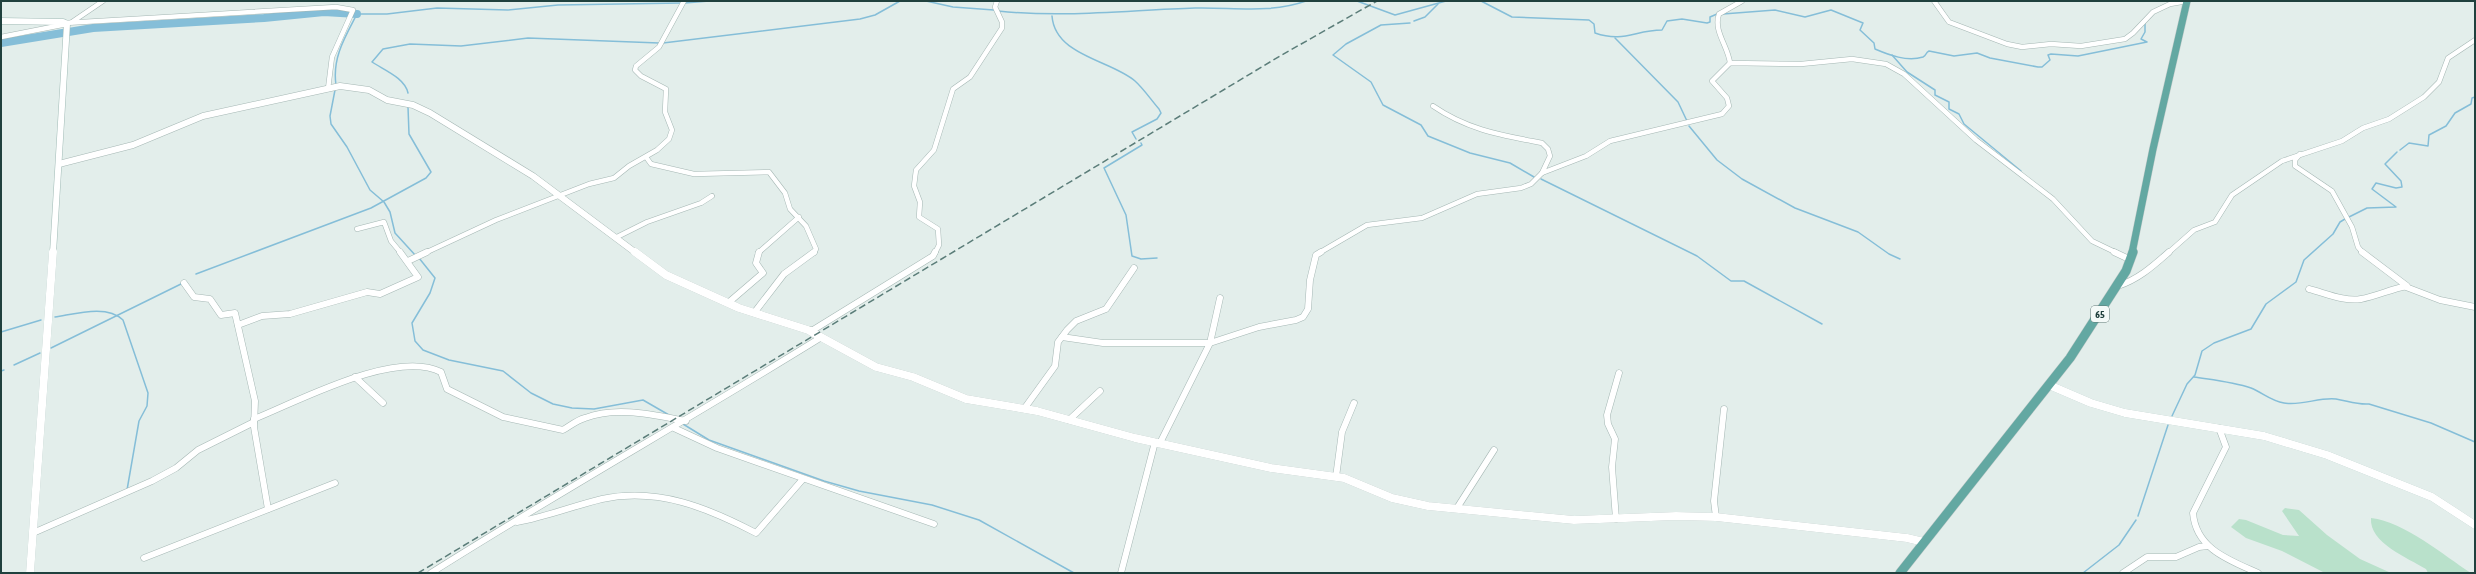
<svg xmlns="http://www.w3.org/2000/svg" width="2476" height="574" font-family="'Asap Condensed',sans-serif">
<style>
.green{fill:#b9e1cb}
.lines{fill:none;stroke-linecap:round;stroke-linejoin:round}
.stream{stroke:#85bed8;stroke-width:1.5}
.river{stroke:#85bed8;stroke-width:8}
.minor-far1-casing{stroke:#a5b7b4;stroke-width:5.5}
.minor-casing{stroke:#a5b7b4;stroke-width:7}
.tertiary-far1-casing{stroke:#a5b7b4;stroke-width:7}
.tertiary-casing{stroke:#a5b7b4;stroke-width:8}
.secondary-far1-casing{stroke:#a0bbb6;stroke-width:7}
.secondary-casing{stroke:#a0bbb6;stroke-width:8}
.primary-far1-casing{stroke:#c1cac9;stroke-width:8}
.primary-casing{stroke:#c1cac9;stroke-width:10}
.minor-far1{stroke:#fff;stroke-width:4.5}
.minor{stroke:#fff;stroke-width:6}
.tertiary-far1{stroke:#fff;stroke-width:6}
.tertiary{stroke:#fff;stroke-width:8}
.secondary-far1{stroke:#fff;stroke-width:6}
.secondary{stroke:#fff;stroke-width:8}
.primary-far1{stroke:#63a8a2;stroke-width:7}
.primary{stroke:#63a8a2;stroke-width:9}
.rail{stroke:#5b7d79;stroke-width:1.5;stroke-dasharray:7 3.5;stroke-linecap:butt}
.labels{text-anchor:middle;stroke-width:3;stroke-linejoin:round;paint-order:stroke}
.shield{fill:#f4faf8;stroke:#607876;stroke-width:1}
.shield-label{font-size:10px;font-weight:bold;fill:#20413e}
</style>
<rect width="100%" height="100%" fill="#e3eeeb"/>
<g class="green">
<path d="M 2285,508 L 2299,510 L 2327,535 L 2360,559 L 2391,573 L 2325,573 L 2282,551 L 2246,538 L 2231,527 L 2239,519 L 2246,520 L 2283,535 L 2299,536 L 2282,511 Z"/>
<path d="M 2371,518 C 2405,522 2443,555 2471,573 L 2428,573 L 2426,569 C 2408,558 2369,543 2371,518 Z"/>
</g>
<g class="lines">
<g class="stream">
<path d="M 926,1 L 953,7 L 994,10"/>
<path d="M 1357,1 L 1395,15 L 1446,1"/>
<path d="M 1481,1 L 1512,17 L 1589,20 L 1594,24 L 1595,33 C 1624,43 1635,30 1662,30 L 1667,21 L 1682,19 L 1707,23 L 1710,22 L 1710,17 L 1717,14"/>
<path d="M 685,3 L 709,1"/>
<path d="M 998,11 C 1064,18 1129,10 1195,8 C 1233,7 1269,14 1306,1"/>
<path d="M 1723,14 L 1775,10 L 1805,17 L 1831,10 L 1863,23 L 1860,30 L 1874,43 L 1875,49 C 1889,55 1907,62 1923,57 C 1927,55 1925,53 1929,51 L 1954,56 L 1977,53 L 1990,58 L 2038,67 L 2042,67 L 2050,60 L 2048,55 L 2051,54 L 2078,56 L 2147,42 L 2141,39 L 2145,32 L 2145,23"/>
<path d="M 1052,16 C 1055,56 1111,60 1135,81 C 1144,89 1151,100 1159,109 L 1161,113 L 1157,119 L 1132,132 L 1136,139"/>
<path d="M 1414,21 L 1425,17 L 1438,4"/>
<path d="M 1410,23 L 1381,25 L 1346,44 L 1333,55 L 1371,82 L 1383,105 L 1421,125 L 1428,136 L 1470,153 L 1510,163 L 1534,177"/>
<path d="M 1615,38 L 1678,102 L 1687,121"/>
<path d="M 663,43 L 860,19 L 875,15 L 900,1"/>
<path d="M 1892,55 L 1907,72 L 1935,90 L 1935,95 L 1949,102 L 1949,109 L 1959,114 L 1964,124 L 2021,171"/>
<path d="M 336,85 C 332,58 345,37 357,14 L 387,14 L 437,8 L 508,10 L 558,5 L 682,3"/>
<path d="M 335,90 L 330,116 L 331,124 L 347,147 L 370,190 L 384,202 L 390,212 L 395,233 L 416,256"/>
<path d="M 408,93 C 405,78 384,70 372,62 L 383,49 L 410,44 L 461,46 L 528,38 L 659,43"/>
<path d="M 1689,126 L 1717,160 L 1742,179 L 1795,208 L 1858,232 L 1889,254 L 1900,259"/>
<path d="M 1141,143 L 1142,145 L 1104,168 L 1126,215 L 1132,256 L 1141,259 L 1157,258"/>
<path d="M 2400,150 L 2409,143 L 2428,146 L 2429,135 L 2446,126 L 2455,113 L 2471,104 L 2472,98 L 2475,97"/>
<path d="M 1541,179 L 1697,256 L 1731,281 L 1744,281 L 1822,324"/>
<path d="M 2349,217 L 2367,208 L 2396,207 L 2372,189 L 2376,183 L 2396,188 L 2402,187 L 2401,181 L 2385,164 L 2397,152"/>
<path d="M 419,258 L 435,278 L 430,293 L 412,323 L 415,341 L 423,350 L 449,360 L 503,371 L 531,393 L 553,404 L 572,408 L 594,409 L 643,400 L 669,415"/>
<path d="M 196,274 L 371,208 L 426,178 L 431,172 L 409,134 L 408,107"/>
<path d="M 55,317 C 75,314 107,304 123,320 L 148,393 L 147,406 L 139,421 L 127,490"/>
<path d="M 1,332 L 41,320"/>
<path d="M 51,348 L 183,283"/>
<path d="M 14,365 L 40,353"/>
<path d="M 1,371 L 4,370"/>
<path d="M 2194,377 C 2213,380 2233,382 2251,388 C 2263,393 2271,401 2284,403 C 2302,406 2319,397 2336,399 C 2348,401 2357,405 2369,404 L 2431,423 L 2475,442"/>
<path d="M 2172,416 L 2187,384 L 2195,375 L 2202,351 L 2214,343 L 2251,329 L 2266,304 L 2296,282 L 2304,260 L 2333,234 L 2340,222 L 2345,219"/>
<path d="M 683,424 L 709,440 L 824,481 L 859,491 L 932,505 L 979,520 L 1074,573"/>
<path d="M 2138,516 L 2168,425"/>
<path d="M 2083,573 L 2119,545 L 2136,520"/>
</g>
<path class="river" d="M 1,43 L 93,28 L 264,18 L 324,12 L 357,14"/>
<defs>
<g id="minor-far1">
<path d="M 1934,1 L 1949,22 L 2007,44 L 2022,47 L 2051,44 L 2081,46 L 2125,39 L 2133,33 L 2153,12 L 2170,4 L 2187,1"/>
<path d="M 72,22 L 103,1"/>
<path d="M 65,23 L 336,7 L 353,10 L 332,57 L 328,89"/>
<path d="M 1,37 L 67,24"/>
<path d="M 1730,63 C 1728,46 1713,31 1719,14 L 1742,1"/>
<path d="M 2300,154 L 2295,160 L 2295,166 L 2332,191 L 2352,227 L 2358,247 L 2363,253"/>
<path d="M 646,157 L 651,164 L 694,174 L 769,172 L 785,193 L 790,209 L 806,226 L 816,249 L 814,253"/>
<path d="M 1542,173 L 1586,156 L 1610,141 L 1722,114 L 1729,106 L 1727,98 L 1712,81 L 1730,63 L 1801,64 L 1852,59 L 1886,64 L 1904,74 L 1976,140 L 2053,199 L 2092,241 L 2117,253"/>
<path d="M 357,229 L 384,222 L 391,241 L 401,253"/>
<path d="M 617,237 L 647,222 L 701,203 L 712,196"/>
<path d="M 425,253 L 496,220 L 589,184 L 614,178 L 629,166 L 657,150 L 669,139 L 672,130 L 665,112 L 666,89 L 641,76 L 635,70 L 636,66 L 659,47 L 684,1"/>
<path d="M 758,253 L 799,217"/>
<path d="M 935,253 L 939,245 L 938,229 L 919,217 L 920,202 L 914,186 L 916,170 L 934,150 L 953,89 L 970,77 L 1002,28 L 1002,22 L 995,7 L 997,1"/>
<path d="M 1319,253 L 1367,225 L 1422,218 L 1477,194 L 1521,188 L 1531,184 L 1542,173 L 1550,156 L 1548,149 L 1542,143 C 1501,135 1468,130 1433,106"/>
<path d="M 2168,253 L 2194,230 L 2215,222 L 2232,195 L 2282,161 L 2342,141 L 2363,128 L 2389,119 L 2424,97 L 2439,82 L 2448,58 L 2475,40"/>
</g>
<g id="minor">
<path d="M 2114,252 L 2131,260"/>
<path d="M 408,261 L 427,252"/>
<path d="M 184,283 L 194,297 L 210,299 L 221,315 L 235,313 L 255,401 L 254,427 L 268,509"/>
<path d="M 2118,286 C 2139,279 2153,266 2169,252"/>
<path d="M 2406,287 L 2440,300 L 2475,307"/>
<path d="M 2309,289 C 2325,293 2345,302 2361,299 C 2377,296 2391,289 2407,286 L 2362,252"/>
<path d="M 728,303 L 763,273 L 756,263 L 759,252"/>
<path d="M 754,313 L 784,274 L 814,252"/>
<path d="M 238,325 L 262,316 L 290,314 L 367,292 L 380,294 L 418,277 L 400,252"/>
<path d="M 808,330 L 813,330 L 933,256 L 935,252"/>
<path d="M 1062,337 L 1103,343 L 1210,343 L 1259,327 L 1296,320 L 1303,317 L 1308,309 L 1310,280 L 1316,255 L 1321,252"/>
<path d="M 355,377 L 383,403"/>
<path d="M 1024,409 L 1055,366 L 1058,342 L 1067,330 L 1076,321 L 1106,309 L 1134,268"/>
<path d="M 254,419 C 299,401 395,349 441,372 L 447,389 L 503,417 L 563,430 C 570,426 577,420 585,418 C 617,406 653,415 686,421"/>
<path d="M 1069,420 L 1100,391"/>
<path d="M 674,428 L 717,448 L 934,524"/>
<path d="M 2219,428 L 2226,447 L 2193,513 C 2196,549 2229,560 2258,573"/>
<path d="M 1160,443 L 1210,343 L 1220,298"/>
<path d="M 1336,477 L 1342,432 L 1354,403"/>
<path d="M 1457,508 L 1494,450"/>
<path d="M 1716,517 L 1714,501 L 1724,409"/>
<path d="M 1616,519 L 1612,467 L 1615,439 L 1608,424 L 1607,415 L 1619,373"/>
<path d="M 517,522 C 546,517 573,506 602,499 C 658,487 708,508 756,533 L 803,479"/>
<path d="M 33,533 L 152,481 L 176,468 L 198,450 L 254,422"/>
<path d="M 144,558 L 335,483"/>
<path d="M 431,573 C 559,492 691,418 820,338"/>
<path d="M 1121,573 L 1155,442"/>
<path d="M 2123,573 L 2147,557 L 2176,557 L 2199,547 L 2208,546"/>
</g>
<path id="tertiary-far1" d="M 59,164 L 133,145 L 203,116 L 340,86 L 369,90 L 387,100 L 413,105 L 430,113 L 533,176 L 636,253"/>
<path id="tertiary" d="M 635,252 L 666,275 L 739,308 L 808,330 L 876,367 L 913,377 L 966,399 L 1037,411 L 1135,438 L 1271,468 L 1344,478 L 1392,498 L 1428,506 L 1574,520 L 1676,516 L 1716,517 L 1907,538 L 1924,542"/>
<path id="secondary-far1" d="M 1,21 L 63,22 L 67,24 L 53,253"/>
<g id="secondary">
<path d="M 2049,385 L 2091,403 L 2125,413 L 2264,436 L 2327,455 L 2432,497 L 2475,525"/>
<path d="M 30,573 L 53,252"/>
</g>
<path id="primary-far1" d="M 2132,253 L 2153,149 L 2187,1"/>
<path id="primary" d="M 1900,573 L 2070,358 L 2126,271 L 2133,252"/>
</defs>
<use href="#minor-far1" class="minor-far1-casing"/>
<use href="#minor" class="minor-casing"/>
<use href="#tertiary-far1" class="tertiary-far1-casing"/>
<use href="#tertiary" class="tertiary-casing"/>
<use href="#secondary-far1" class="secondary-far1-casing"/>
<use href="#secondary" class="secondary-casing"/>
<use href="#primary-far1" class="primary-far1-casing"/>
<use href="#primary" class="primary-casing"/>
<use href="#minor-far1" class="minor-far1"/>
<use href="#minor" class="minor"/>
<use href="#tertiary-far1" class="tertiary-far1"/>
<use href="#tertiary" class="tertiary"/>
<use href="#secondary-far1" class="secondary-far1"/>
<use href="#secondary" class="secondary"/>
<use href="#primary-far1" class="primary-far1"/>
<use href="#primary" class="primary"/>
<path class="rail" d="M 418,573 L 1280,56 L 1377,1"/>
</g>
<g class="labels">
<rect class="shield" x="2091" y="306" width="18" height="16" rx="3"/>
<g class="shield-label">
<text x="2100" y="318">65</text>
</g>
</g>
<rect width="2476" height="574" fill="none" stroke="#20413e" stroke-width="4"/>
</svg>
